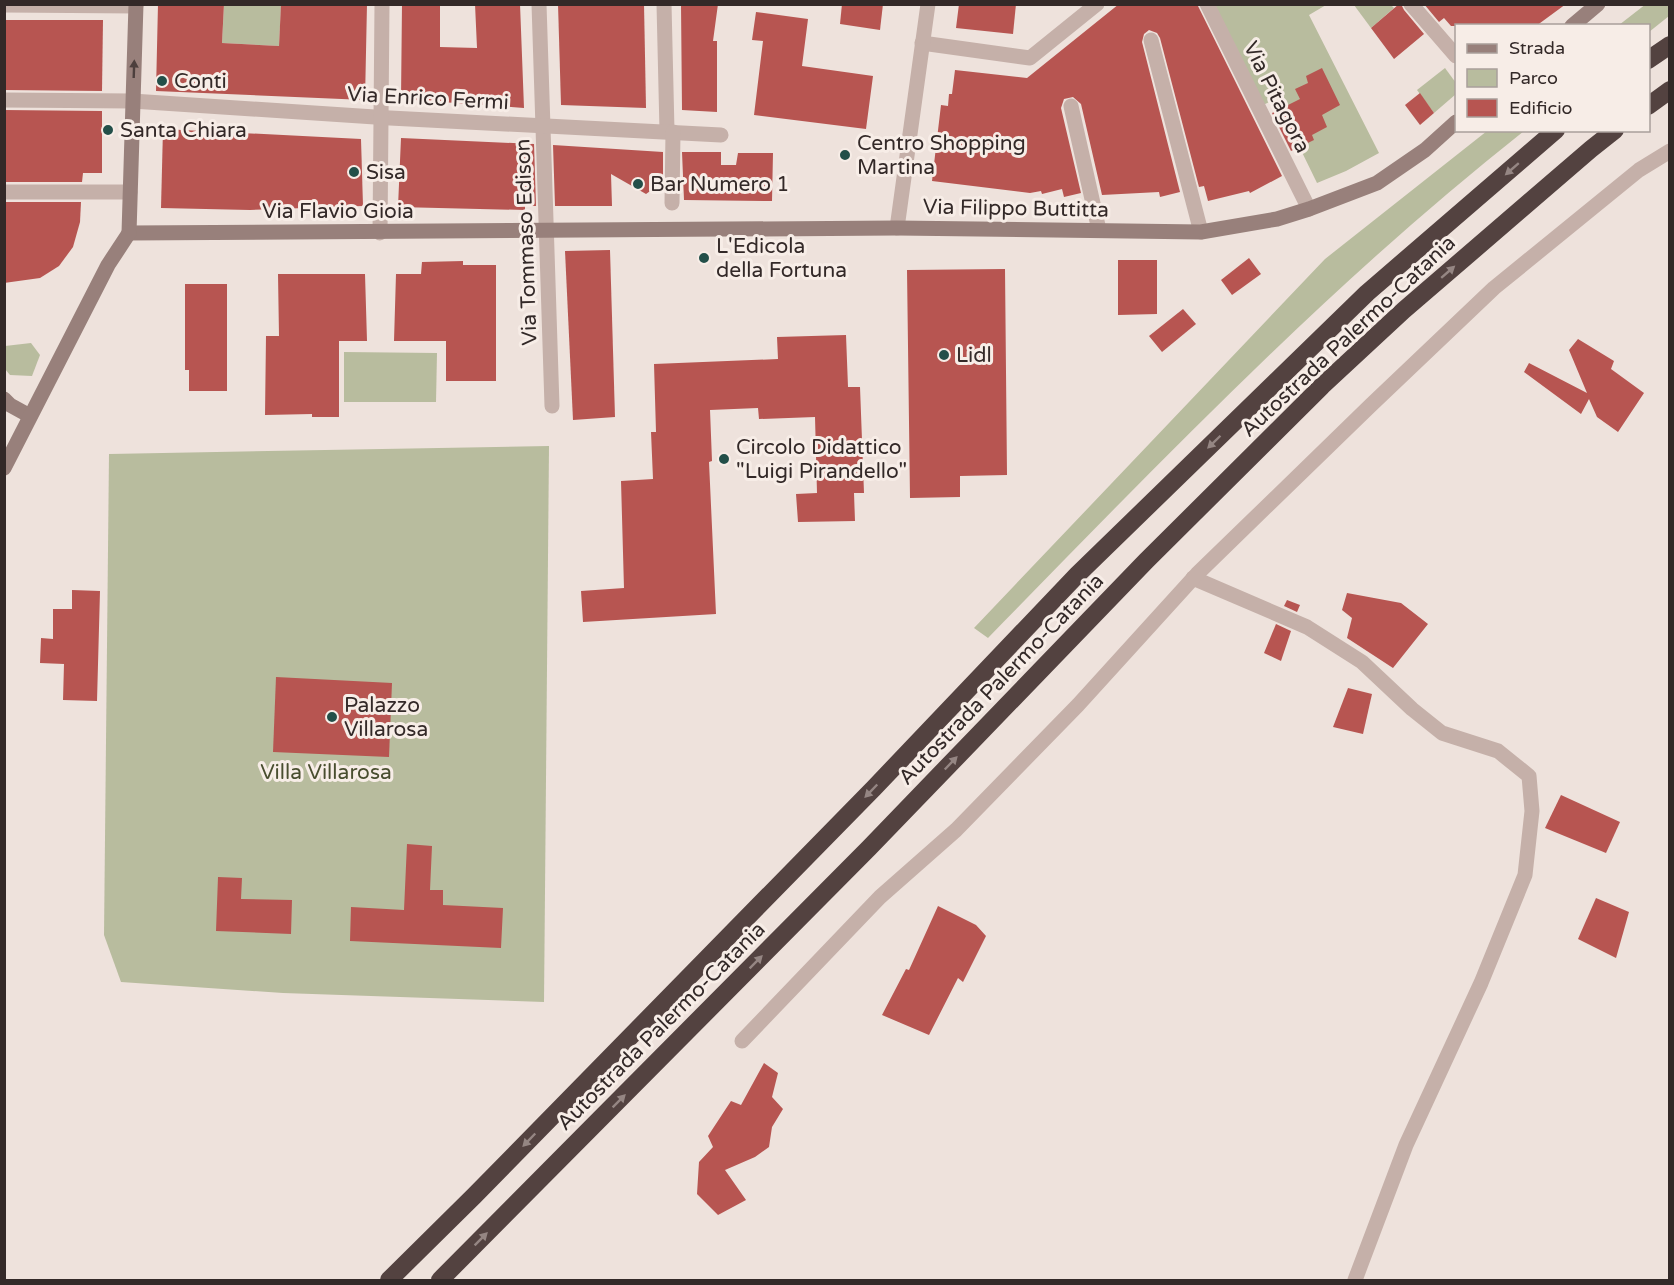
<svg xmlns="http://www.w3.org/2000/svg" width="1674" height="1285" font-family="'Varela Round',sans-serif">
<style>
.green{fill:#b8bc9e}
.building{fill:#b75551}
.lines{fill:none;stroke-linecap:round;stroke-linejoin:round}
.street{stroke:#c5b0a9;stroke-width:15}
.secondary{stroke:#98807b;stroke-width:15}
.highway{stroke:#534240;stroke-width:18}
.oneway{fill:#4c3f3d}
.oneway2{fill:#958683}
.poi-dot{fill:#234f49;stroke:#f7ede7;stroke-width:2}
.labels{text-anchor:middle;stroke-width:6;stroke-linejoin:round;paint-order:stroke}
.poi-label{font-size:21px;fill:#332928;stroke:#f7ede7;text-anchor:start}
.street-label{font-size:21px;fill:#332928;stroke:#f7ede7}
.park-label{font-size:21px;fill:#494e2f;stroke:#f7ede7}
</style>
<rect width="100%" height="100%" fill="#eee2dc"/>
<g class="green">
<path d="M 1646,4 L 1669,5 L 1669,16 L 1649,32 L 1648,26 L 1619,25 Z"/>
<path d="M 224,5 L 281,5 L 279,46 L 222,43 Z"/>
<path d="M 1214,5 L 1326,5 L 1309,15 L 1379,153 L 1346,171 L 1317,183 L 1276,99 L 1263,105 Z"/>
<path d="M 1354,5 L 1391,5 L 1394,8 L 1371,28 Z"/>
<path d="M 1445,68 L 1456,83 L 1456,94 L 1434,113 L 1417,90 Z"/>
<path d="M 1487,131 L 1524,131 C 1330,284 1160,462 988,638 L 974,628 L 1325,259 Z"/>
<path d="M 31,343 L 40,355 L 32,376 L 10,375 L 5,369 L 5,346 Z"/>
<path d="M 344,352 L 437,353 L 436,402 L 344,402 Z"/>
<path d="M 549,446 L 544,1002 L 283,993 L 121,982 L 104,935 L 109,454 Z"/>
</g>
<g class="building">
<path d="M 158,4 L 224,4 L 222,43 L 279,46 L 281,4 L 367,4 L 365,100 L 156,91 Z"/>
<path d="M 402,4 L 440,4 L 440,47 L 477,48 L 475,4 L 520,4 L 524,108 L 401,99 Z"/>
<path d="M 558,4 L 644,4 L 646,108 L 561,105 Z"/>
<path d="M 681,4 L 718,4 L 713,41 L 717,41 L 717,112 L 682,110 Z"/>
<path d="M 842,4 L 883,4 L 880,30 L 840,24 Z"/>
<path d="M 959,4 L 1016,4 L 1013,34 L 956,28 Z"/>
<path d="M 1119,4 L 1197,4 L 1282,176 L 1250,193 L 1249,191 L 1208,201 L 1204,186 L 1199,187 L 1160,38 L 1157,33 L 1149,30 L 1144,34 L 1142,42 L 1180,192 L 1160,197 L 1159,192 L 1102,195 L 1081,104 L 1073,97 L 1064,99 L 1061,108 L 1081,193 L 1064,197 L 1062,189 L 1042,194 L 1041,191 L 1030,193 L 932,181 L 941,105 L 948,106 L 949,94 L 952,94 L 955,70 L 1027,78 Z"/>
<path d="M 1399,4 L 1401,4 L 1404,10 L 1424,34 L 1394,59 L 1371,28 Z"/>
<path d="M 1424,4 L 1566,4 L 1536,26 L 1451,26 L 1444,18 L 1439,22 Z"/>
<path d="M 756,12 L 808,19 L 802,66 L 873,76 L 866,129 L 754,115 L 763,41 L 752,40 Z"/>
<path d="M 4,20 L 103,20 L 102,91 L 4,90 Z"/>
<path d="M 1322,68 L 1340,105 L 1322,115 L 1327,127 L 1312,135 L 1314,140 L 1291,151 L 1272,113 L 1300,99 L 1295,89 L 1308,83 L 1306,76 Z"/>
<path d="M 1420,93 L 1434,113 L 1420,125 L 1405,105 Z"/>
<path d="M 4,110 L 102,111 L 102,173 L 83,173 L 82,182 L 4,182 Z"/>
<path d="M 163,129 L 361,139 L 363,206 L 250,210 L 161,208 Z"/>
<path d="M 401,138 L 534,144 L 536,206 L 525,206 L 525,210 L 398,207 Z"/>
<path d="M 553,145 L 663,152 L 663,182 L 646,194 L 611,174 L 612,206 L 555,206 Z"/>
<path d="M 682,152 L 721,152 L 721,165 L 736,165 L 738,153 L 773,153 L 772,201 L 684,200 Z"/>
<path d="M 4,202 L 81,202 L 80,222 L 73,247 L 59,266 L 40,278 L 4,283 Z"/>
<path d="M 610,250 L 615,417 L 573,420 L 565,251 Z"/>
<path d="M 1249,258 L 1261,274 L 1232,295 L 1221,280 Z"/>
<path d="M 1118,260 L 1157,260 L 1157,314 L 1118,315 Z"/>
<path d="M 463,261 L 463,265 L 496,265 L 496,381 L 446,381 L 446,341 L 394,341 L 396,274 L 421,274 L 422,262 Z"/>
<path d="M 1005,269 L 1007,475 L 960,476 L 960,497 L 910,498 L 907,270 Z"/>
<path d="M 278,274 L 365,274 L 367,341 L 339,341 L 339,417 L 312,417 L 312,414 L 265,415 L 266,336 L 279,336 Z"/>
<path d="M 185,284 L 227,284 L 227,391 L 189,391 L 189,370 L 185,370 Z"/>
<path d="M 1183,309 L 1196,324 L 1162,352 L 1149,336 Z"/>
<path d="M 846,335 L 848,387 L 860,387 L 864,493 L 854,493 L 855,521 L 798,522 L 796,494 L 817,493 L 815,417 L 759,419 L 758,408 L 710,410 L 712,461 L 709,462 L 716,614 L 583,622 L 581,591 L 624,588 L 621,481 L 653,479 L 651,432 L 656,432 L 654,364 L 778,359 L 777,337 Z"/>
<path d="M 1578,339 L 1614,361 L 1611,369 L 1644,393 L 1618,432 L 1597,417 L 1589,399 L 1581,414 L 1524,372 L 1529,363 L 1587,393 L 1569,350 Z"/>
<path d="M 72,590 L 100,591 L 97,701 L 63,700 L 64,664 L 40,663 L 41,638 L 53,639 L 53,609 L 72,609 Z"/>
<path d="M 1347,593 L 1401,603 L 1428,624 L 1393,668 L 1347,638 L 1352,618 L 1342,610 Z"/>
<path d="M 1287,600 L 1300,605 L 1297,612 L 1284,606 Z"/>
<path d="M 1276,624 L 1291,631 L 1281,661 L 1264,653 Z"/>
<path d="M 276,677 L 392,683 L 389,757 L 273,752 Z"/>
<path d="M 1348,688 L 1372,694 L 1363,734 L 1333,727 Z"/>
<path d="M 1561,795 L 1620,822 L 1606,853 L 1545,828 Z"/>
<path d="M 407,844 L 432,846 L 430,890 L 443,890 L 443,905 L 503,908 L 501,948 L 350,941 L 351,907 L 404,910 Z"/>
<path d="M 218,877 L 242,878 L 241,899 L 292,900 L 291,934 L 216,931 Z"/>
<path d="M 1596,898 L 1629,912 L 1616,958 L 1578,939 Z"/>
<path d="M 938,906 L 976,925 L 986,936 L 963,982 L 958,978 L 929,1035 L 882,1015 L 906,969 L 909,970 Z"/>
<path d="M 764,1063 L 778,1073 L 772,1097 L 783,1109 L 772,1127 L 769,1147 L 755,1157 L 725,1170 L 746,1200 L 718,1215 L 697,1194 L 699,1162 L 713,1147 L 708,1136 L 731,1101 L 741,1105 Z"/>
</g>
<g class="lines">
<g class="street">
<path d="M 539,4 L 552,406"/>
<path d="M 664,4 L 667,131"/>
<path d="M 1207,4 L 1309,209"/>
<path d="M 1411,4 L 1456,56"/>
<path d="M 4,5 L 136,6"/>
<path d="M 1151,40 L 1201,232"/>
<path d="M 922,43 L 1030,58 L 1097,4"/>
<path d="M 4,100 L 132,101 L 390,118 L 721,135"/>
<path d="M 1071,106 L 1099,230"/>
<path d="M 4,192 L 130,192"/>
<path d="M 672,203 L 673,132"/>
<path d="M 897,228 L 928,4"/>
<path d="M 380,233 L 382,4"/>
<path d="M 1193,578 L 1307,627 L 1362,662 L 1412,709 L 1442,733 L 1498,751 L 1529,776 L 1532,811 L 1525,875 L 1481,983 L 1406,1145 L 1355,1280"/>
<path d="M 742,1041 L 880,897 L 956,830 L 1078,705 L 1197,574 L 1371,405 L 1494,288 L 1639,170 L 1670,151"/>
</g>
<g class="secondary">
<path d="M 1572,26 L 1598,4"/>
<path d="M 129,233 L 897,228 L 1201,232 L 1277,219 L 1309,209 L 1377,183 L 1425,150 L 1456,122"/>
<path d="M 129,233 L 136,4"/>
<path d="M 4,399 L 10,405 L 30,416"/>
<path d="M 4,468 L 108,265 L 129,233"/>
</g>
<g class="highway">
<path d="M 1648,60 L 1670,45"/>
<path d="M 1648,106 L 1670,90"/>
<path d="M 389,1280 L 474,1196 L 874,788 L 1077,575 L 1367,293 L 1556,130"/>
<path d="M 440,1280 L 869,848 L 1146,561 L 1322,386 L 1404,310 L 1591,149 L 1615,130"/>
</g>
</g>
<defs><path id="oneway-solid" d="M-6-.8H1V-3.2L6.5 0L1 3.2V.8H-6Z" transform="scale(1.5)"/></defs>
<use class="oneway" href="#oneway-solid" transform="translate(134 69) rotate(-88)"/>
<g class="oneway2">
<use href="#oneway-solid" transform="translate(1512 169) rotate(139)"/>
<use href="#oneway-solid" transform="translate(1448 272) rotate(-41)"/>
<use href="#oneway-solid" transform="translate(1214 442) rotate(136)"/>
<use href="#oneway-solid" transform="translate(951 763) rotate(-46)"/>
<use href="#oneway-solid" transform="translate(871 791) rotate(134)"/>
<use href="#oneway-solid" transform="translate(756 962) rotate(-45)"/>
<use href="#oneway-solid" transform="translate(619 1101) rotate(-45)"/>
<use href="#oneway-solid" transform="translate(529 1140) rotate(134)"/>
<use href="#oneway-solid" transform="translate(481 1239) rotate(-45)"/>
</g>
<g class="poi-dot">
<circle cx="162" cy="81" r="6"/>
<circle cx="108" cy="130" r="6"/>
<circle cx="845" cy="155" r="6"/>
<circle cx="354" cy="172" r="6"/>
<circle cx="638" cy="184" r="6"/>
<circle cx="704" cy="258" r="6"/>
<circle cx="944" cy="355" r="6"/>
<circle cx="724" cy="459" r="6"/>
<circle cx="332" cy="717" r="6"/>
</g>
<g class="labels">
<g class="poi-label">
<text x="174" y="88">Conti</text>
<text x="120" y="137">Santa Chiara</text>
<text x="857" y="150">Centro Shopping<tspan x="857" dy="24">Martina</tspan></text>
<text x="366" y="179">Sisa</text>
<text x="650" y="191">Bar Numero 1</text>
<text x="716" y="253">L'Edicola<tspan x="716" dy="24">della Fortuna</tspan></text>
<text x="956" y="362">Lidl</text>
<text x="736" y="454">Circolo Didattico<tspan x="736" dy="24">"Luigi Pirandello"</tspan></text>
<text x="344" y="712">Palazzo<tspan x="344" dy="24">Villarosa</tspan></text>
</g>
<g class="street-label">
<text transform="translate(1277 97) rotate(63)" y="7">Via Pitagora</text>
<text transform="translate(428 98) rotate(3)" y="7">Via Enrico Fermi</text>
<text transform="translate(1016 208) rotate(1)" y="7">Via Filippo Buttitta</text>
<text x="338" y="218">Via Flavio Gioia</text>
<text transform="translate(526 242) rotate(-92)" y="7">Via Tommaso Edison</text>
<text transform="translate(1348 336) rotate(-43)" y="7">Autostrada Palermo-Catania</text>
<text transform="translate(1001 679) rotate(-46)" y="7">Autostrada Palermo-Catania</text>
<text transform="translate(661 1026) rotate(-45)" y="7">Autostrada Palermo-Catania</text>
</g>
<g class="park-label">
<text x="326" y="779">Villa Villarosa</text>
</g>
</g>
<rect width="1674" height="1285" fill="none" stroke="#332928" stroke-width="12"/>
<rect x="1455" y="24" width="195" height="108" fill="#f7ede7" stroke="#a99f9b" stroke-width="1.5"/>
<rect x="1467" y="44" width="30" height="9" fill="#98807b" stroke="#a99f9b" stroke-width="1.5"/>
<text x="1509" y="54" font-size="18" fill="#332928">Strada</text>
<rect x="1467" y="69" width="30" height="18" fill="#b8bc9e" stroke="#a99f9b" stroke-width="1.5"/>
<text x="1509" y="84" font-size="18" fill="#332928">Parco</text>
<rect x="1467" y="99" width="30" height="18" fill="#b75551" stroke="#a99f9b" stroke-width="1.5"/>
<text x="1509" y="114" font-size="18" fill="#332928">Edificio</text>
</svg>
